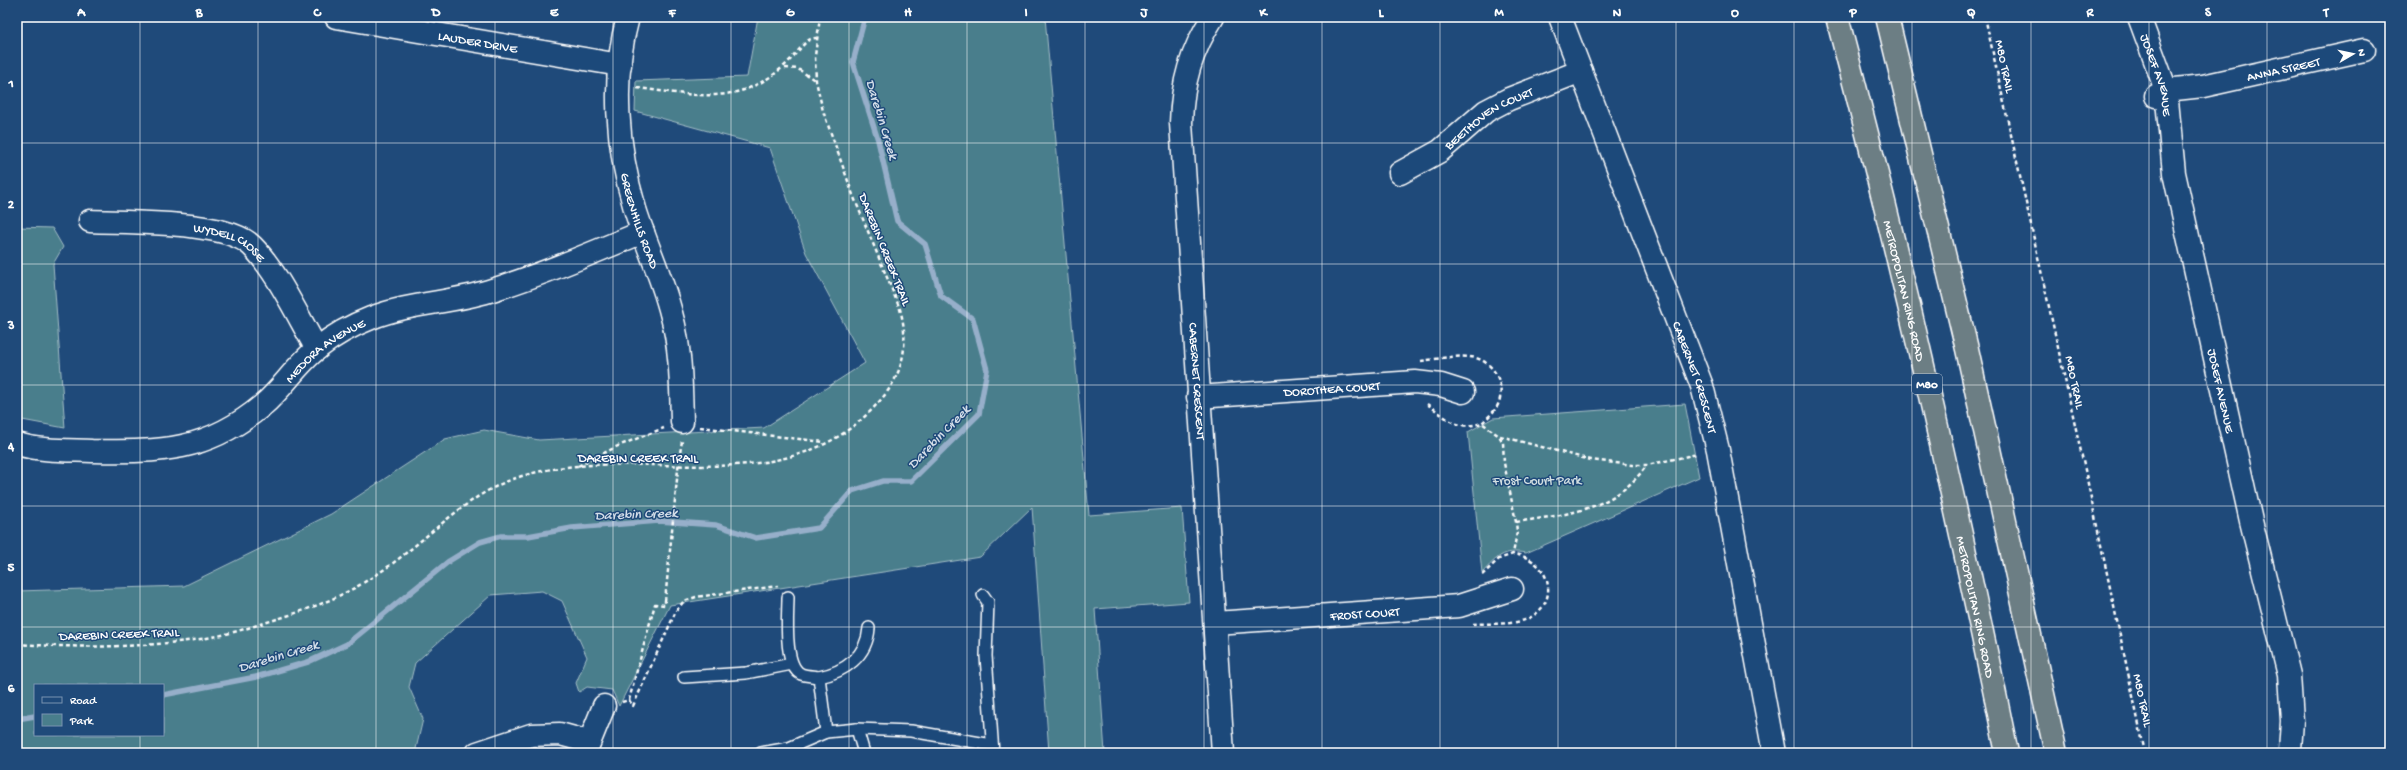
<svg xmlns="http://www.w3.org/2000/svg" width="2407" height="770" font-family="'Gochi Hand',sans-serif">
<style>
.green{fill:#497e8c;stroke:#a4bec6;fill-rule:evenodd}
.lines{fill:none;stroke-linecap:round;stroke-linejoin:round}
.stream{stroke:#97afca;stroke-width:5.5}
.lane-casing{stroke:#fff;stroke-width:14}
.street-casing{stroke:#fff;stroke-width:25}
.highway-casing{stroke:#fff;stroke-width:25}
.path{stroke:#fff;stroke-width:2.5;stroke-dasharray:4 3;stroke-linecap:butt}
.lane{stroke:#1f4a7a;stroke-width:11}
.street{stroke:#1f4a7a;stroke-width:22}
.highway{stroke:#6c7e84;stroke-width:22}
.path-bridge{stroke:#fff;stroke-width:2.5;stroke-dasharray:4 3;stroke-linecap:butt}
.grid{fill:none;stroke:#fff;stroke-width:1;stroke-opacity:0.55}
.labels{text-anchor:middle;stroke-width:3;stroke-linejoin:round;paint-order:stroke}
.shield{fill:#1f4a7a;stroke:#bcc9d7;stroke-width:1}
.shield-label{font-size:12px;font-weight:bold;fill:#fff}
.street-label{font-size:13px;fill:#fff;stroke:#1f4a7a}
.park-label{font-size:13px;fill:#d2dfe2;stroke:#1f4a7a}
.water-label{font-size:14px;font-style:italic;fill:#d4dee9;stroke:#1f4a7a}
.neatline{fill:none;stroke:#fff;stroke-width:1.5}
.grid-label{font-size:13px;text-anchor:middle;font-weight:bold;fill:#fff}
</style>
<rect width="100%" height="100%" fill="#1f4a7a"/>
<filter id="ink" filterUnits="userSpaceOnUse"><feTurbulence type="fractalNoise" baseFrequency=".025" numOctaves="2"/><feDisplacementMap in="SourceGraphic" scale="8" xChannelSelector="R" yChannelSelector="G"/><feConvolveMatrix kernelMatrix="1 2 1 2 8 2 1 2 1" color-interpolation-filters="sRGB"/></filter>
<g filter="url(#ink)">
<g class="green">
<path d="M 758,17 L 1045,17 L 1089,515 L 1182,508 L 1189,602 L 1095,609 L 1105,753 L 1049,753 L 1032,507 L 980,557 L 670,605 L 619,706 L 612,690 L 587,687 L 579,692 L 576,683 L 587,657 L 562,601 L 542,591 L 491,595 L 415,663 L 409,687 L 423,719 L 415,753 L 17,753 L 17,591 L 184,586 L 331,514 L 445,439 L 484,430 L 539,440 L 764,428 L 865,363 L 806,253 L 770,148 L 635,111 L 636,81 L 747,77 ZM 35,685 L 163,685 L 163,735 L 35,735 Z"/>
<path d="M 17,227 L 52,228 L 63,247 L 53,264 L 65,428 L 17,419 Z"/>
<path d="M 1685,404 L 1699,477 L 1526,553 C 1503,549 1497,557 1482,573 L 1468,432 L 1493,418 Z"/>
</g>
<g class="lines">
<g class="stream">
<path d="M 163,695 L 256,677 L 308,662 L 347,644 L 449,561 L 480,542 L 501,536 L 528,536 L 572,528 L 659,521 L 716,525 L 756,538 L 819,528 L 852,491 L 883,481 L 911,481 L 979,414 L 987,370 L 973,319 L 941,296 L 925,244 L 897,221 L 878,140 L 853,62 L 865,17"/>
<path d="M 17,719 L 35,716"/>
</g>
<defs>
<g id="lane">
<path d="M 983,595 L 988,602 L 986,656 L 993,753"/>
<path d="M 788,597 C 788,615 783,665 801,674 C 806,676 814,676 819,677 L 826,732"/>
<path d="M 684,677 L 746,673 L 792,664"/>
<path d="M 819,677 C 845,672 867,656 869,628"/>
<path d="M 857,729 L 864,753"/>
<path d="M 761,753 L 789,748 L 826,732 L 857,729 L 911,731 L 992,745"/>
</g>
<g id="street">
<path id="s1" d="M 336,17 L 620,65"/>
<path id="s2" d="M 628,17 C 611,79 617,149 635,209 C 646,245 662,277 671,313 C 681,348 681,385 682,422"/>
<path id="s3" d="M 1213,17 C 1191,51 1182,83 1181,123 L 1223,753"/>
<path id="s4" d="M 1560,17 L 1702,386 L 1718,450 L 1774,753"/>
<path id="s5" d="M 2139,17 L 2166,90 L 2174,173 L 2251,521 L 2289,675 L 2292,721 L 2290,750"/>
<path id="s6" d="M 2156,96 L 2166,90 L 2203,86 L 2364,50"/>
<path id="s7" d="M 1400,173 L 1440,151 L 1486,111 L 1509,99 L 1581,71"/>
<path id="s8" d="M 90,221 C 127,223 227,220 252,246 C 277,271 298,317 317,349"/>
<path id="s9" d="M 1198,397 L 1415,382 L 1441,385 L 1463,392"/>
<path id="s10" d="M 17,444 C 41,451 67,450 92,451 C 161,452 207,452 263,405 C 283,388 297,364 318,348 C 333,336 353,325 371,318 C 409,303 450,303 489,291 C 541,275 592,253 643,232"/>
<path id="s11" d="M 1215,623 L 1459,606 L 1512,589"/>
<path d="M 477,753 L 531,735 L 560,734 L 589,742"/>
<path d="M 585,753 L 604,706"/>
</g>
<g id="highway">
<path id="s12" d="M 1837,17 C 1901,261 1957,506 2007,753"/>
<path d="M 1887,17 L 1967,349 L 2056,753"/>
</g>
</defs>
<use href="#lane" class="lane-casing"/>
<use href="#street" class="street-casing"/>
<use href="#highway" class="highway-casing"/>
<g class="path">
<path d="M 1985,17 L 2087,479 L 2145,753"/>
<path d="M 785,68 L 798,69 L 816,81"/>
<path d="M 637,88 C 674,92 714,102 749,88 C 769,80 784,68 797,52 C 803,46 807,38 816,38"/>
<path d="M 1421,361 C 1437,359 1460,354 1476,358 C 1494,363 1505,384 1499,402 C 1496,411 1488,417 1482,423"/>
<path d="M 1427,404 C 1448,418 1454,431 1482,423 L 1499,436 L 1503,442 L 1504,463 L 1516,522 L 1517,532 L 1513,554 L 1499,559 L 1481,576"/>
<path d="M 700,427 L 824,442"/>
<path d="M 1500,436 L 1591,460 L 1632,465 L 1647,465 L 1697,454"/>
<path d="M 679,459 L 682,441"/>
<path d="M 578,466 L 618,446 L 664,428"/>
<path d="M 1516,522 C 1568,514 1614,511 1647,465"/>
<path d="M 1473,624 C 1490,623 1516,626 1531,617 C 1562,599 1548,558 1513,554"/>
<path d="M 17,644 C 80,648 145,648 207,638 C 231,634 254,626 277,619 C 310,609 342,597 371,578 C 422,547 462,495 519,477 C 636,439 783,510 878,403 C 903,376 910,345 900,309 L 853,195 L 823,111 L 816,81 L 815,56 L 820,17"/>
<path d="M 629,700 L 633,706 L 676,611 L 684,601 L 696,597 L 778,586"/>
<path d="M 622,702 L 629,700 L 655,604 L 665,605 L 665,601"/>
</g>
<use href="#lane" class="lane"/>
<use href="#street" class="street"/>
<use href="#highway" class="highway"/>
<path class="path-bridge" d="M 665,601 L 679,459"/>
</g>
</g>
<path class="grid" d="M 140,17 L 140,685M 258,17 L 258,753M 376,17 L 376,753M 495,17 L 495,753M 613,17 L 613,753M 731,17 L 731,753M 849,17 L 849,753M 967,17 L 967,753M 1085,17 L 1085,753M 1204,17 L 1204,753M 1322,17 L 1322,753M 1440,17 L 1440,753M 1558,17 L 1558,753M 1676,17 L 1676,753M 1794,17 L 1794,753M 1912,17 L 1912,753M 2031,17 L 2031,753M 2149,17 L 2149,753M 2267,17 L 2267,753M 17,143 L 2390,143M 17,264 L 2390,264M 17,385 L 2390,385M 17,506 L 2390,506M 17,627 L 2390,627M 140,735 L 140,753"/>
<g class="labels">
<rect class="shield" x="1912" y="374" width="30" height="20" rx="3"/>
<g class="shield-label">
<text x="1927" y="388">M80</text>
</g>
<g class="street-label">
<text dy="5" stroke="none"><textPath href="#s1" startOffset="144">LAUDER DRIVE</textPath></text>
<text transform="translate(2006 66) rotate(78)" y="5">M80 TRAIL</text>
<text dy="5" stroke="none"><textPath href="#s6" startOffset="131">ANNA STREET</textPath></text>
<text dy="5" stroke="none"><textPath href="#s5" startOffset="61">JOSEF AVENUE</textPath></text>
<text dy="5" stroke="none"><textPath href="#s7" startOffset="105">BEETHOVEN COURT</textPath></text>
<text dy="5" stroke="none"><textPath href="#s2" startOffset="207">GREENHILLS ROAD</textPath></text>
<text dy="5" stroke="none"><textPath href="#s8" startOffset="144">WYDELL CLOSE</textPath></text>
<text transform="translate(886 249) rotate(68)" y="5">DAREBIN CREEK TRAIL</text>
<text dy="5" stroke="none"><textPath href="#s12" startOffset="282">METROPOLITAN RING ROAD</textPath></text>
<text dy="5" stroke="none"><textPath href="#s10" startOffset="341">MEDORA AVENUE</textPath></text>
<text dy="5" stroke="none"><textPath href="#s4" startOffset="385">CABERNET CRESCENT</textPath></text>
<text dy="5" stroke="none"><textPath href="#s3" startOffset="371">CABERNET CRESCENT</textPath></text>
<text transform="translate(2076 382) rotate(78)" y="5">M80 TRAIL</text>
<text dy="5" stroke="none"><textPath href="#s9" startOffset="134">DOROTHEA COURT</textPath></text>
<text dy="5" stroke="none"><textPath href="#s5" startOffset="384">JOSEF AVENUE</textPath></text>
<text x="638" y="462">DAREBIN CREEK TRAIL</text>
<text dy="5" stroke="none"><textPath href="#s12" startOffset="606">METROPOLITAN RING ROAD</textPath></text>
<text dy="5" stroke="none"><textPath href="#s11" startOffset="150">FROST COURT</textPath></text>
<text transform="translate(119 633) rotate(-2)" y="5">DAREBIN CREEK TRAIL</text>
<text transform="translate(2144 700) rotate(78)" y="5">M80 TRAIL</text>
</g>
<g class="park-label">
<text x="1537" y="484">Frost Court Park</text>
</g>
<g class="water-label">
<text transform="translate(883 119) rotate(73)" y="5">Darebin Creek</text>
<text transform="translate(938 436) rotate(-46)" y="5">Darebin Creek</text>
<text transform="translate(636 513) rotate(-2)" y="5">Darebin Creek</text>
<text transform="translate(278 655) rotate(-17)" y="5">Darebin Creek</text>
</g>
</g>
<rect width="2407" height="770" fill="none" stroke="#1f4a7a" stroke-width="44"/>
<rect x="34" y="684" width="130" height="52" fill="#1f4a7a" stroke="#7992af"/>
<rect x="42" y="697" width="20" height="6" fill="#1f4a7a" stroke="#7992af"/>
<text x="70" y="704" font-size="12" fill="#ffffff">Road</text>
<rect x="42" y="714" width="20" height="12" fill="#497e8c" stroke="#7992af"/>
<text x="70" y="724" font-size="12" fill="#ffffff">Park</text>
<g transform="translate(2353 54) rotate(81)" stroke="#1f4a7a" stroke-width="3" paint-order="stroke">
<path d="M0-3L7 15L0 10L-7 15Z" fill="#ffffff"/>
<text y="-6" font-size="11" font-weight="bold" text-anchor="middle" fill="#ffffff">N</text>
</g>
<rect x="22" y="22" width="2363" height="726" class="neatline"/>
<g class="grid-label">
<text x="81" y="16">A</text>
<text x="199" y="16">B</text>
<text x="317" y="16">C</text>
<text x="436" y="16">D</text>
<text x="554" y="16">E</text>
<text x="672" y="16">F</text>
<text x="790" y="16">G</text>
<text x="908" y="16">H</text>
<text x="1026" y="16">I</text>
<text x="1144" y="16">J</text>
<text x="1263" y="16">K</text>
<text x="1381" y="16">L</text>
<text x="1499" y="16">M</text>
<text x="1617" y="16">N</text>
<text x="1735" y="16">O</text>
<text x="1853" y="16">P</text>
<text x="1971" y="16">Q</text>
<text x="2090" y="16">R</text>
<text x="2208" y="16">S</text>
<text x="2326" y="16">T</text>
<text x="11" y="87">1</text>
<text x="11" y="208">2</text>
<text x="11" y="329">3</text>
<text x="11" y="450">4</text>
<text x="11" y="571">5</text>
<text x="11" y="692">6</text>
</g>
</svg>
